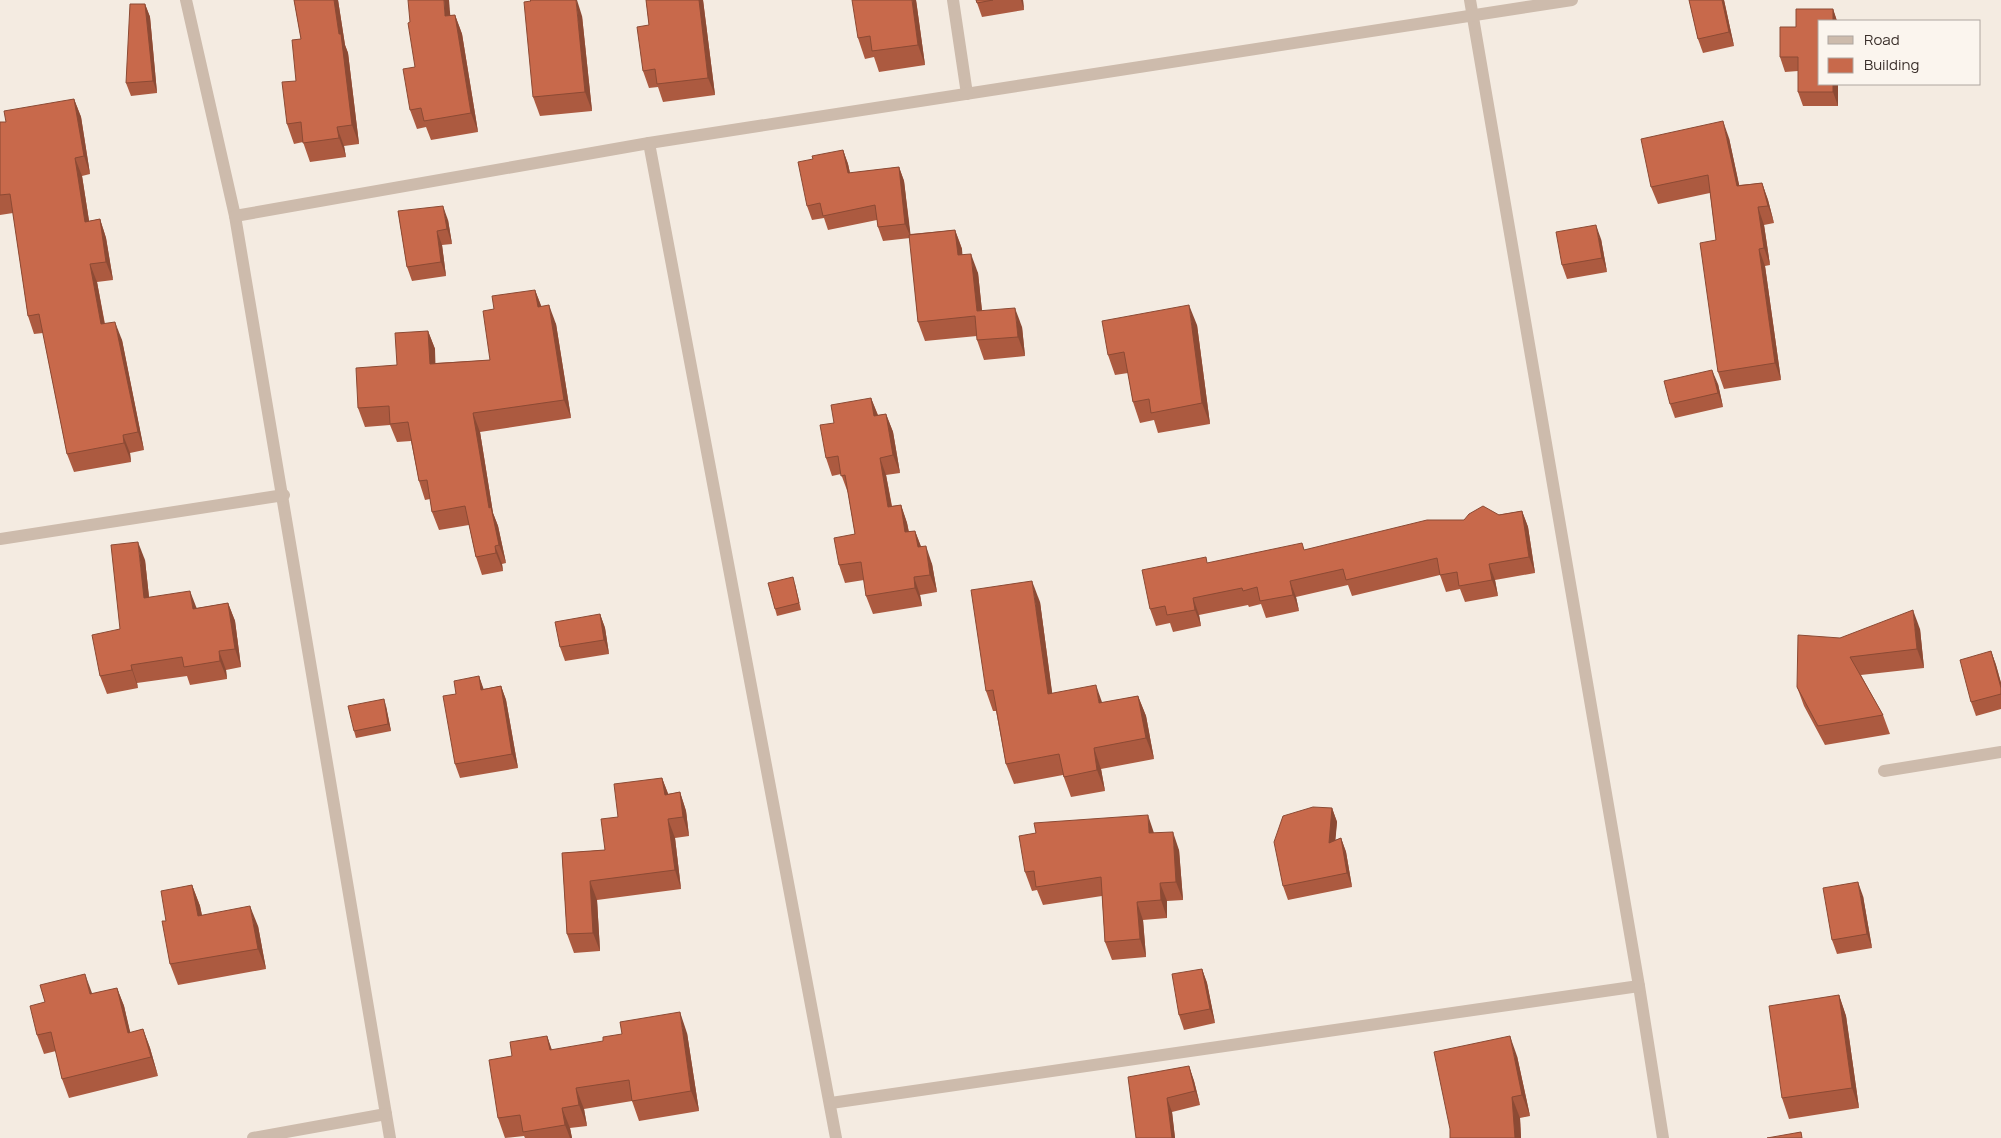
<svg xmlns="http://www.w3.org/2000/svg" width="2001" height="1138" font-family="Manrope,sans-serif">
<style>
.lines{fill:none;stroke-linecap:round;stroke-linejoin:round}
.minor{stroke:#cdbbac;stroke-width:12}
.wall{fill:#ac5a40}
.shaded-wall{fill:#8c4a34}
.building{fill:#c8694b;stroke:#8c4a34}
</style>
<rect width="100%" height="100%" fill="#f4ebe1"/>
<g class="lines">
<g class="minor">
<path d="M 186,0 L 235,216 L 390,1138"/>
<path d="M 953,0 L 967,94"/>
<path d="M 1470,0 L 1639,986 L 1663,1138"/>
<path d="M 649,143 L 836,1138"/>
<path d="M 235,216 L 649,143 L 1572,0"/>
<path d="M 0,539 L 284,495"/>
<path d="M 1884,771 L 2001,752"/>
<path d="M 831,1103 L 1639,986"/>
<path d="M 253,1138 L 386,1114"/>
</g>
</g>
<g class="wall">
<path d="M 294,0 L 338,0 L 345,45 L 348,53 L 359,144 L 344,146 L 346,157 L 310,162 L 303,142 L 294,144 L 287,124 L 296,81 L 301,39 Z"/>
<path d="M 646,0 L 703,0 L 715,95 L 663,102 L 658,87 L 649,88 L 643,71 L 649,25 Z"/>
<path d="M 916,0 L 925,65 L 879,72 L 874,57 L 865,59 L 858,38 Z"/>
<path d="M 976,0 L 1023,0 L 1024,10 L 982,17 Z"/>
<path d="M 1689,0 L 1724,0 L 1734,46 L 1703,53 L 1698,39 Z"/>
<path d="M 145,4 L 150,17 L 157,93 L 131,96 L 126,83 Z"/>
<path d="M 1833,9 L 1837,21 L 1820,21 L 1820,84 L 1838,84 L 1838,106 L 1803,106 L 1798,92 L 1798,71 L 1785,72 L 1780,57 L 1796,27 Z"/>
<path d="M 455,15 L 462,34 L 478,132 L 431,140 L 426,127 L 417,129 L 410,110 L 415,67 L 450,16 Z"/>
<path d="M 582,16 L 592,111 L 540,116 L 533,97 Z"/>
<path d="M 74,99 L 81,117 L 90,174 L 82,176 L 89,221 L 100,219 L 106,238 L 113,280 L 97,282 L 105,324 L 122,340 L 144,450 L 130,453 L 131,462 L 74,472 L 67,454 L 43,333 L 34,334 L 28,316 L 13,213 L 0,215 L 0,122 L 6,122 Z"/>
<path d="M 1729,138 L 1739,185 L 1762,183 L 1768,200 L 1774,223 L 1764,225 L 1770,265 L 1765,266 L 1781,380 L 1724,389 L 1718,372 L 1716,240 L 1710,193 L 1658,204 L 1651,187 Z"/>
<path d="M 843,150 L 848,164 L 850,173 L 899,167 L 904,181 L 910,234 L 955,230 L 962,249 L 962,254 L 978,273 L 982,311 L 1022,327 L 1025,356 L 984,360 L 977,340 L 977,336 L 925,341 L 918,322 L 910,238 L 883,241 L 878,227 L 877,220 L 828,230 L 824,218 L 812,220 L 807,206 L 813,159 Z"/>
<path d="M 398,211 L 448,220 L 452,244 L 442,245 L 446,276 L 412,281 L 407,267 Z"/>
<path d="M 1601,239 L 1607,272 L 1567,279 L 1562,265 Z"/>
<path d="M 535,290 L 541,306 L 556,324 L 571,418 L 480,432 L 493,513 L 498,526 L 506,563 L 502,564 L 503,571 L 482,575 L 476,557 L 469,525 L 439,530 L 432,512 L 430,499 L 425,500 L 419,481 L 411,441 L 397,442 L 390,425 L 365,427 L 358,408 L 428,331 L 435,349 L 435,363 L 490,360 L 494,309 Z"/>
<path d="M 1197,325 L 1210,424 L 1158,433 L 1154,420 L 1140,423 L 1133,402 L 1128,373 L 1115,375 L 1108,355 Z"/>
<path d="M 1718,384 L 1723,407 L 1675,418 L 1670,404 Z"/>
<path d="M 871,398 L 878,415 L 886,414 L 893,432 L 900,473 L 886,475 L 892,506 L 901,505 L 907,523 L 909,532 L 915,531 L 921,547 L 932,564 L 937,592 L 920,595 L 922,606 L 873,614 L 866,596 L 864,580 L 845,583 L 839,565 L 855,534 L 848,493 L 841,474 L 832,476 L 826,458 L 834,423 Z"/>
<path d="M 1522,511 L 1528,527 L 1535,573 L 1495,580 L 1498,596 L 1465,602 L 1460,589 L 1446,592 L 1440,575 L 1352,596 L 1348,585 L 1296,597 L 1299,611 L 1266,618 L 1261,604 L 1249,607 L 1248,605 L 1199,615 L 1201,626 L 1173,632 L 1170,623 L 1156,626 L 1150,609 L 1208,563 L 1305,550 L 1464,520 Z"/>
<path d="M 145,560 L 149,597 L 197,608 L 228,603 L 235,621 L 241,667 L 226,670 L 227,679 L 190,685 L 187,676 L 137,683 L 138,688 L 107,694 L 100,676 L 120,629 Z"/>
<path d="M 795,584 L 801,610 L 777,616 L 775,609 Z"/>
<path d="M 1040,602 L 1052,693 L 1102,703 L 1138,696 L 1146,716 L 1154,759 L 1101,769 L 1105,791 L 1071,797 L 1063,775 L 1014,784 L 1006,764 L 996,711 L 993,711 L 986,691 Z"/>
<path d="M 600,614 L 605,628 L 609,654 L 565,661 L 560,647 Z"/>
<path d="M 1920,629 L 1924,668 L 1861,675 L 1883,715 L 1890,734 L 1825,745 L 1804,706 L 1797,687 L 1840,638 Z"/>
<path d="M 1991,651 L 1996,665 L 2001,683 L 2001,709 L 1976,716 L 1971,702 Z"/>
<path d="M 479,676 L 483,689 L 501,686 L 506,700 L 518,768 L 460,778 L 455,764 L 456,694 Z"/>
<path d="M 386,706 L 391,731 L 356,738 L 354,731 Z"/>
<path d="M 662,778 L 668,794 L 680,792 L 686,811 L 689,836 L 675,838 L 681,889 L 597,900 L 600,951 L 574,953 L 567,934 L 562,853 L 605,850 L 618,817 Z"/>
<path d="M 1332,808 L 1337,822 L 1335,840 L 1341,838 L 1346,852 L 1352,887 L 1288,900 L 1283,886 Z"/>
<path d="M 1154,833 L 1179,850 L 1183,900 L 1167,901 L 1167,918 L 1143,920 L 1146,957 L 1112,960 L 1105,942 L 1102,896 L 1043,905 L 1037,890 L 1032,891 L 1025,872 Z"/>
<path d="M 192,885 L 200,906 L 202,915 L 258,926 L 266,969 L 178,985 L 170,964 L 166,921 Z"/>
<path d="M 1863,896 L 1872,948 L 1837,954 L 1832,940 Z"/>
<path d="M 1202,969 L 1207,983 L 1215,1023 L 1184,1030 L 1179,1015 Z"/>
<path d="M 117,988 L 124,1006 L 130,1033 L 143,1029 L 150,1048 L 158,1076 L 69,1098 L 62,1079 L 56,1051 L 44,1054 L 37,1035 L 92,994 Z"/>
<path d="M 1839,995 L 1846,1016 L 1859,1108 L 1789,1119 L 1782,1098 Z"/>
<path d="M 687,1033 L 699,1111 L 639,1121 L 632,1101 L 584,1109 L 587,1126 L 570,1128 L 572,1138 L 525,1138 L 524,1136 L 505,1138 L 498,1118 L 547,1036 L 552,1050 Z"/>
<path d="M 1517,1056 L 1530,1116 L 1520,1118 L 1521,1138 L 1450,1138 L 1450,1129 Z"/>
<path d="M 1189,1066 L 1194,1081 L 1200,1105 L 1172,1112 L 1175,1138 L 1136,1138 Z"/>
</g>
<g class="shaded-wall">
<path d="M 334,0 L 338,0 L 345,45 L 348,53 L 359,144 L 352,125 Z"/>
<path d="M 444,0 L 449,0 L 452,36 L 445,16 Z"/>
<path d="M 576,0 L 577,0 L 582,16 L 592,111 L 585,92 Z"/>
<path d="M 699,0 L 703,0 L 715,95 L 708,78 Z"/>
<path d="M 912,0 L 916,0 L 925,65 L 918,45 Z"/>
<path d="M 1021,0 L 1023,0 L 1024,10 Z"/>
<path d="M 1722,0 L 1724,0 L 1734,46 L 1729,32 Z"/>
<path d="M 145,4 L 150,17 L 157,93 L 153,81 Z"/>
<path d="M 1833,9 L 1837,21 L 1833,21 Z"/>
<path d="M 455,15 L 462,34 L 478,132 L 471,113 Z"/>
<path d="M 1833,84 L 1838,84 L 1838,106 L 1833,92 Z"/>
<path d="M 74,99 L 81,117 L 90,174 L 84,156 Z"/>
<path d="M 1723,121 L 1729,138 L 1743,203 L 1737,186 Z"/>
<path d="M 337,127 L 344,146 L 346,157 L 339,138 Z"/>
<path d="M 843,150 L 848,164 L 853,187 L 848,173 Z"/>
<path d="M 75,158 L 82,176 L 92,240 L 85,222 Z"/>
<path d="M 899,167 L 904,181 L 911,238 L 905,224 Z"/>
<path d="M 1762,183 L 1768,200 L 1774,223 L 1768,206 Z"/>
<path d="M 443,206 L 448,220 L 452,244 L 447,229 Z"/>
<path d="M 1758,207 L 1764,225 L 1770,265 L 1764,248 Z"/>
<path d="M 100,219 L 106,238 L 113,280 L 106,262 Z"/>
<path d="M 1596,225 L 1601,239 L 1607,272 L 1602,258 Z"/>
<path d="M 955,230 L 962,249 L 964,274 L 958,255 Z"/>
<path d="M 437,231 L 442,245 L 446,276 L 441,262 Z"/>
<path d="M 1759,249 L 1765,266 L 1781,380 L 1775,363 Z"/>
<path d="M 971,254 L 978,273 L 984,330 L 977,311 Z"/>
<path d="M 90,264 L 97,282 L 108,343 L 101,324 Z"/>
<path d="M 535,290 L 542,308 L 538,307 Z"/>
<path d="M 549,305 L 556,324 L 571,418 L 564,400 Z"/>
<path d="M 1189,305 L 1197,325 L 1210,424 L 1202,403 Z"/>
<path d="M 1015,308 L 1022,327 L 1025,356 L 1018,337 Z"/>
<path d="M 115,322 L 122,340 L 144,450 L 138,432 Z"/>
<path d="M 428,331 L 435,349 L 436,382 L 430,364 Z"/>
<path d="M 1712,370 L 1718,384 L 1723,407 L 1718,393 Z"/>
<path d="M 871,398 L 878,416 L 874,416 Z"/>
<path d="M 473,413 L 480,432 L 493,513 L 498,526 L 506,563 L 499,545 L 489,508 Z"/>
<path d="M 886,414 L 893,432 L 900,473 L 893,455 Z"/>
<path d="M 123,435 L 130,453 L 131,462 L 124,443 Z"/>
<path d="M 880,458 L 886,475 L 895,525 L 888,507 Z"/>
<path d="M 901,505 L 907,523 L 912,550 L 905,532 Z"/>
<path d="M 1522,511 L 1528,527 L 1535,573 L 1529,557 Z"/>
<path d="M 915,531 L 922,549 L 918,547 Z"/>
<path d="M 138,542 L 145,560 L 151,616 L 144,598 Z"/>
<path d="M 495,546 L 502,564 L 503,571 L 496,553 Z"/>
<path d="M 926,546 L 932,564 L 937,592 L 930,575 Z"/>
<path d="M 1489,564 L 1495,580 L 1498,596 L 1492,580 Z"/>
<path d="M 914,577 L 920,595 L 922,606 L 915,588 Z"/>
<path d="M 1032,581 L 1040,602 L 1055,714 L 1048,694 Z"/>
<path d="M 1290,581 L 1296,597 L 1299,611 L 1293,595 Z"/>
<path d="M 190,591 L 197,609 L 193,609 Z"/>
<path d="M 1193,598 L 1199,615 L 1201,626 L 1195,610 Z"/>
<path d="M 228,603 L 235,621 L 241,667 L 235,649 Z"/>
<path d="M 1913,610 L 1920,629 L 1924,668 L 1917,649 Z"/>
<path d="M 600,614 L 605,628 L 609,654 L 604,640 Z"/>
<path d="M 219,651 L 226,670 L 227,679 L 220,661 Z"/>
<path d="M 1991,651 L 1996,665 L 2001,683 L 2001,688 Z"/>
<path d="M 131,665 L 137,683 L 138,688 L 132,670 Z"/>
<path d="M 479,676 L 484,690 L 481,690 Z"/>
<path d="M 1096,685 L 1103,705 L 1099,703 Z"/>
<path d="M 501,686 L 506,700 L 518,768 L 512,754 Z"/>
<path d="M 1138,696 L 1146,716 L 1154,759 L 1146,738 Z"/>
<path d="M 384,699 L 386,706 L 391,731 L 388,724 Z"/>
<path d="M 1094,748 L 1101,769 L 1105,791 L 1097,770 Z"/>
<path d="M 662,778 L 669,796 L 665,795 Z"/>
<path d="M 680,792 L 686,811 L 689,836 L 683,817 Z"/>
<path d="M 1332,808 L 1337,822 L 1334,857 L 1329,843 Z"/>
<path d="M 1148,815 L 1154,833 L 1149,833 Z"/>
<path d="M 668,819 L 675,838 L 681,889 L 675,870 Z"/>
<path d="M 1173,832 L 1179,850 L 1183,900 L 1176,882 Z"/>
<path d="M 1341,838 L 1346,852 L 1352,887 L 1347,873 Z"/>
<path d="M 590,881 L 597,900 L 600,951 L 593,933 Z"/>
<path d="M 1858,882 L 1863,896 L 1872,948 L 1867,934 Z"/>
<path d="M 1160,883 L 1167,901 L 1167,918 L 1161,900 Z"/>
<path d="M 192,885 L 200,906 L 206,936 L 198,916 Z"/>
<path d="M 1137,902 L 1143,920 L 1146,957 L 1140,939 Z"/>
<path d="M 250,906 L 258,926 L 266,969 L 258,949 Z"/>
<path d="M 1202,969 L 1207,983 L 1215,1023 L 1210,1009 Z"/>
<path d="M 85,974 L 92,993 L 97,1013 L 90,994 Z"/>
<path d="M 117,988 L 124,1006 L 135,1052 L 128,1033 Z"/>
<path d="M 1839,995 L 1846,1016 L 1859,1108 L 1852,1088 Z"/>
<path d="M 680,1012 L 687,1033 L 699,1111 L 691,1091 Z"/>
<path d="M 143,1029 L 150,1048 L 158,1076 L 151,1057 Z"/>
<path d="M 547,1036 L 554,1057 L 550,1050 Z"/>
<path d="M 1510,1036 L 1517,1056 L 1530,1116 L 1522,1095 Z"/>
<path d="M 1189,1066 L 1194,1081 L 1200,1105 L 1195,1091 Z"/>
<path d="M 576,1088 L 584,1109 L 587,1126 L 579,1105 Z"/>
<path d="M 1512,1097 L 1520,1118 L 1521,1138 L 1515,1138 Z"/>
<path d="M 1167,1098 L 1172,1112 L 1175,1138 L 1172,1138 Z"/>
<path d="M 562,1108 L 570,1128 L 572,1138 L 570,1138 L 565,1125 Z"/>
</g>
<g class="building">
<path d="M 294,0 L 334,0 L 339,34 L 341,34 L 352,125 L 337,127 L 339,138 L 303,143 L 301,122 L 287,124 L 282,82 L 296,81 L 292,40 L 301,39 Z"/>
<path d="M 408,0 L 444,0 L 445,16 L 455,15 L 471,113 L 424,121 L 421,108 L 410,110 L 403,69 L 415,67 L 408,23 L 410,22 Z"/>
<path d="M 530,0 L 576,0 L 585,92 L 533,97 L 524,2 L 531,1 Z"/>
<path d="M 646,0 L 699,0 L 708,78 L 657,84 L 655,69 L 643,71 L 637,27 L 649,25 Z"/>
<path d="M 852,0 L 912,0 L 918,45 L 872,51 L 870,36 L 858,38 Z"/>
<path d="M 976,0 L 993,0 L 977,3 Z"/>
<path d="M 1689,0 L 1722,0 L 1729,32 L 1698,39 Z"/>
<path d="M 130,4 L 145,4 L 153,81 L 126,83 Z"/>
<path d="M 1796,9 L 1833,9 L 1833,21 L 1820,21 L 1820,84 L 1833,84 L 1833,92 L 1798,92 L 1798,57 L 1780,57 L 1780,27 L 1796,27 Z"/>
<path d="M 74,99 L 84,156 L 75,158 L 85,222 L 100,219 L 106,262 L 90,264 L 101,324 L 115,322 L 138,432 L 123,435 L 124,443 L 67,454 L 39,314 L 28,316 L 10,194 L 0,195 L 0,122 L 6,122 L 4,111 Z"/>
<path d="M 1723,121 L 1737,186 L 1762,183 L 1768,206 L 1758,207 L 1764,248 L 1759,249 L 1775,363 L 1718,372 L 1700,243 L 1716,240 L 1708,175 L 1651,187 L 1641,139 Z"/>
<path d="M 843,150 L 848,173 L 899,167 L 905,224 L 878,227 L 875,205 L 823,216 L 820,203 L 807,206 L 798,162 L 813,159 L 812,156 Z"/>
<path d="M 443,206 L 447,229 L 437,231 L 441,262 L 407,267 L 398,211 Z"/>
<path d="M 1596,225 L 1602,258 L 1562,265 L 1556,232 Z"/>
<path d="M 955,230 L 958,255 L 971,254 L 977,311 L 1015,308 L 1018,337 L 977,340 L 975,316 L 918,322 L 909,235 Z"/>
<path d="M 535,290 L 538,307 L 549,305 L 564,400 L 473,413 L 489,508 L 491,507 L 499,545 L 495,546 L 496,553 L 476,557 L 465,506 L 432,512 L 427,480 L 419,481 L 408,422 L 390,424 L 389,406 L 358,408 L 356,368 L 397,365 L 395,333 L 428,331 L 430,364 L 490,360 L 483,311 L 494,309 L 492,296 Z"/>
<path d="M 1189,305 L 1202,403 L 1151,413 L 1149,399 L 1133,402 L 1124,352 L 1108,355 L 1102,321 Z"/>
<path d="M 1712,370 L 1718,393 L 1670,404 L 1664,381 Z"/>
<path d="M 871,398 L 874,416 L 886,414 L 893,455 L 880,458 L 888,507 L 901,505 L 905,532 L 915,531 L 918,547 L 926,546 L 930,575 L 914,577 L 915,588 L 866,596 L 861,562 L 839,565 L 834,538 L 855,534 L 845,475 L 841,476 L 838,456 L 826,458 L 820,425 L 834,423 L 831,405 Z"/>
<path d="M 1483,506 L 1499,515 L 1522,511 L 1529,557 L 1489,564 L 1492,580 L 1459,586 L 1457,572 L 1440,575 L 1437,558 L 1346,580 L 1343,569 L 1290,581 L 1293,595 L 1260,601 L 1257,587 L 1243,591 L 1242,588 L 1193,598 L 1195,610 L 1167,615 L 1165,606 L 1150,609 L 1142,570 L 1206,557 L 1207,563 L 1302,543 L 1304,550 L 1427,520 L 1464,520 L 1469,514 Z"/>
<path d="M 138,542 L 144,598 L 190,591 L 193,609 L 228,603 L 235,649 L 219,651 L 220,661 L 184,667 L 182,657 L 131,665 L 132,670 L 100,676 L 92,635 L 120,629 L 111,545 Z"/>
<path d="M 793,577 L 799,603 L 775,609 L 768,583 Z"/>
<path d="M 1032,581 L 1048,694 L 1096,685 L 1099,703 L 1138,696 L 1146,738 L 1094,748 L 1097,770 L 1064,777 L 1059,754 L 1006,764 L 993,690 L 986,691 L 971,590 Z"/>
<path d="M 1913,610 L 1917,649 L 1850,657 L 1883,715 L 1818,726 L 1797,687 L 1798,635 L 1840,638 Z"/>
<path d="M 600,614 L 604,640 L 560,647 L 555,622 Z"/>
<path d="M 1991,651 L 2001,688 L 2001,694 L 1971,702 L 1960,660 Z"/>
<path d="M 479,676 L 481,690 L 501,686 L 512,754 L 455,764 L 443,696 L 456,694 L 454,681 Z"/>
<path d="M 384,699 L 388,724 L 354,731 L 348,706 Z"/>
<path d="M 662,778 L 665,795 L 680,792 L 683,817 L 668,819 L 675,870 L 590,881 L 593,933 L 567,934 L 562,853 L 605,850 L 601,819 L 618,817 L 614,784 Z"/>
<path d="M 1313,807 L 1332,808 L 1329,843 L 1341,838 L 1347,873 L 1283,886 L 1274,842 L 1283,816 Z"/>
<path d="M 1148,815 L 1149,833 L 1173,832 L 1176,882 L 1160,883 L 1161,900 L 1137,902 L 1140,939 L 1105,942 L 1101,877 L 1036,887 L 1034,871 L 1025,872 L 1019,836 L 1036,833 L 1034,823 Z"/>
<path d="M 1858,882 L 1867,934 L 1832,940 L 1823,888 Z"/>
<path d="M 192,885 L 198,916 L 250,906 L 258,949 L 170,964 L 162,921 L 166,921 L 161,891 Z"/>
<path d="M 1202,969 L 1210,1009 L 1179,1015 L 1172,974 Z"/>
<path d="M 85,974 L 90,994 L 117,988 L 128,1033 L 143,1029 L 151,1057 L 62,1079 L 51,1032 L 37,1035 L 30,1006 L 45,1002 L 40,985 Z"/>
<path d="M 1839,995 L 1852,1088 L 1782,1098 L 1769,1006 Z"/>
<path d="M 680,1012 L 691,1091 L 632,1101 L 629,1080 L 576,1088 L 579,1105 L 562,1108 L 565,1125 L 523,1132 L 520,1115 L 498,1118 L 489,1060 L 512,1056 L 510,1042 L 547,1036 L 550,1050 L 603,1041 L 603,1037 L 622,1034 L 620,1022 Z"/>
<path d="M 1510,1036 L 1522,1095 L 1512,1097 L 1515,1138 L 1450,1138 L 1450,1129 L 1434,1052 Z"/>
<path d="M 1189,1066 L 1195,1091 L 1167,1098 L 1172,1138 L 1136,1138 L 1128,1077 Z"/>
<path d="M 1801,1132 L 1802,1138 L 1767,1138 Z"/>
</g>
<rect x="1818" y="20" width="162" height="65" fill="#fbf5ee" stroke="#aea6a0"/>
<rect x="1828" y="36" width="25" height="8" fill="#cdbbac" stroke="#aea6a0"/>
<text x="1864" y="45" font-size="15" fill="#3b302b">Road</text>
<rect x="1828" y="58" width="25" height="15" fill="#c8694b" stroke="#aea6a0"/>
<text x="1864" y="70" font-size="15" fill="#3b302b">Building</text>
</svg>
